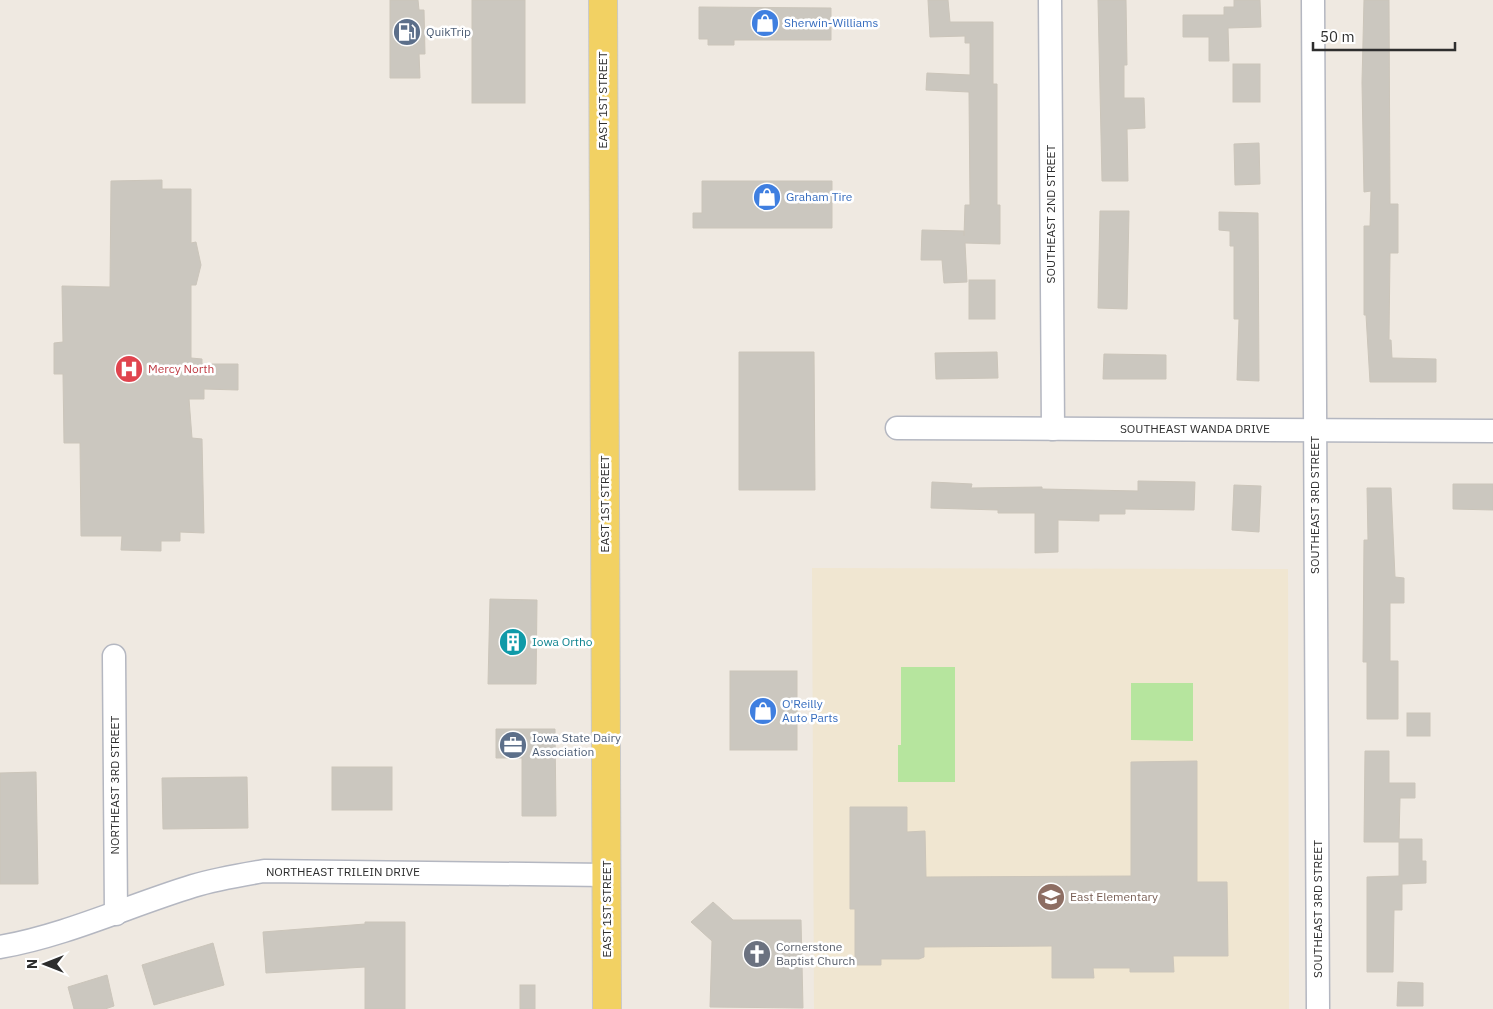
<svg xmlns="http://www.w3.org/2000/svg" width="1493" height="1009" font-family="'IBM Plex Sans',sans-serif">
<style>
.education{fill:#f0e6d1}
.green{fill:#b6e59e}
.building{fill:#cbc7bf;stroke:#cbc5ba}
.lines{fill:none;stroke-linecap:round;stroke-linejoin:round}
.minor-casing{stroke:#b4b7c1;stroke-width:25}
.major-casing{stroke:#c9c9c9;stroke-width:30}
.minor{stroke:#fff;stroke-width:22}
.major{stroke:#f2d163;stroke-width:28}
.labels{text-anchor:middle;stroke-width:5;stroke-linejoin:round;paint-order:stroke}
.shop-label{font-size:12px;fill:#366cbe;stroke:#fff;text-anchor:start}
.service-label{font-size:12px;fill:#4e5e75;stroke:#fff;text-anchor:start}
.street-label{font-size:12px;fill:#2e2e2e;stroke:#fff}
.health-label{font-size:12px;fill:#be3a42;stroke:#fff;text-anchor:start}
.culture-label{font-size:12px;fill:#0d838f;stroke:#fff;text-anchor:start}
.education-label{font-size:12px;fill:#785e54;stroke:#fff;text-anchor:start}
.worship-label{font-size:12px;fill:#5b616d;stroke:#fff;text-anchor:start}
</style>
<rect width="100%" height="100%" fill="#efe9e1"/>
<path class="education" d="M 812,568 L 1288,569 L 1289,1009 L 814,1009 Z"/>
<g class="green">
<path d="M 901,667 L 955,667 L 955,782 L 898,782 L 898,745 L 901,745 Z"/>
<path d="M 1131,683 L 1193,683 L 1193,741 L 1131,740 Z"/>
</g>
<g class="building">
<path d="M 390,0 L 418,0 L 419,10 L 424,10 L 425,54 L 419,54 L 420,78 L 390,78 Z"/>
<rect x="472" y="0" width="53" height="103"/>
<path d="M 928,0 L 948,0 L 950,22 L 993,22 L 993,84 L 997,84 L 997,205 L 1000,205 L 1000,244 L 965,243 L 967,282 L 944,283 L 942,260 L 921,260 L 922,230 L 964,231 L 964,236 L 965,205 L 970,205 L 969,92 L 926,90 L 927,73 L 970,75 L 970,43 L 965,43 L 965,36 L 930,37 Z"/>
<path d="M 1098,0 L 1126,0 L 1127,65 L 1124,65 L 1124,98 L 1144,98 L 1145,128 L 1127,129 L 1128,181 L 1102,181 Z"/>
<path d="M 1234,0 L 1260,0 L 1261,27 L 1228,28 L 1229,61 L 1209,61 L 1209,37 L 1183,37 L 1183,15 L 1224,15 L 1224,7 L 1234,7 Z"/>
<path d="M 1364,0 L 1389,0 L 1390,204 L 1398,204 L 1398,253 L 1390,253 L 1389,340 L 1391,340 L 1392,358 L 1436,359 L 1436,382 L 1370,382 L 1366,315 L 1364,315 L 1364,226 L 1370,226 L 1371,191 L 1364,192 L 1362,82 Z"/>
<path d="M 699,7 L 831,8 L 831,40 L 734,40 L 734,45 L 708,45 L 708,39 L 699,39 Z"/>
<rect x="1233" y="64" width="27" height="38"/>
<path d="M 1259,143 L 1260,184 L 1235,185 L 1234,144 Z"/>
<path d="M 162,180 L 162,189 L 191,189 L 191,243 L 196,242 L 201,265 L 196,285 L 191,285 L 191,358 L 202,359 L 202,364 L 238,364 L 238,390 L 204,389 L 204,399 L 189,399 L 192,438 L 202,439 L 204,533 L 180,532 L 180,541 L 161,541 L 161,551 L 121,550 L 122,536 L 81,536 L 80,443 L 64,443 L 63,374 L 54,374 L 54,343 L 63,342 L 62,286 L 110,287 L 111,181 Z"/>
<path d="M 702,181 L 832,181 L 832,228 L 693,228 L 693,213 L 702,213 Z"/>
<path d="M 1100,211 L 1129,211 L 1127,309 L 1098,308 Z"/>
<path d="M 1219,212 L 1258,213 L 1259,381 L 1237,380 L 1239,319 L 1234,319 L 1234,246 L 1230,246 L 1230,231 L 1219,230 Z"/>
<rect x="969" y="280" width="26" height="39"/>
<path d="M 739,352 L 814,352 L 815,490 L 739,490 Z"/>
<path d="M 997,352 L 998,378 L 936,379 L 935,353 Z"/>
<path d="M 1104,354 L 1166,355 L 1166,379 L 1103,379 Z"/>
<path d="M 1138,481 L 1195,482 L 1194,510 L 1125,509 L 1125,514 L 1099,514 L 1099,521 L 1058,520 L 1058,552 L 1035,553 L 1035,513 L 998,513 L 998,510 L 931,508 L 932,482 L 972,484 L 971,488 L 1042,487 L 1042,489 L 1138,491 Z"/>
<path d="M 1453,484 L 1493,484 L 1493,510 L 1453,509 Z"/>
<path d="M 1234,485 L 1261,486 L 1259,532 L 1232,530 Z"/>
<path d="M 1367,488 L 1391,488 L 1395,577 L 1404,578 L 1404,603 L 1390,603 L 1390,661 L 1398,661 L 1398,719 L 1367,719 L 1367,662 L 1363,662 L 1364,540 L 1368,540 Z"/>
<path d="M 490,599 L 537,600 L 536,684 L 488,684 Z"/>
<rect x="730" y="671" width="67" height="79"/>
<rect x="1407" y="713" width="23" height="23"/>
<path d="M 496,729 L 555,729 L 556,816 L 522,816 L 522,758 L 496,758 Z"/>
<path d="M 1365,751 L 1389,751 L 1389,783 L 1415,783 L 1415,798 L 1400,798 L 1399,839 L 1422,839 L 1422,861 L 1426,861 L 1426,883 L 1402,884 L 1402,910 L 1394,910 L 1393,972 L 1367,972 L 1367,877 L 1399,876 L 1399,842 L 1364,842 Z"/>
<path d="M 1197,761 L 1197,882 L 1227,882 L 1228,956 L 1173,956 L 1174,972 L 1130,972 L 1130,968 L 1093,968 L 1094,978 L 1052,978 L 1052,946 L 924,947 L 924,957 L 919,959 L 881,959 L 881,965 L 855,965 L 855,909 L 850,909 L 850,807 L 907,807 L 907,832 L 925,831 L 926,877 L 1131,876 L 1131,762 Z"/>
<rect x="332" y="767" width="60" height="43"/>
<path d="M 36,772 L 38,884 L 0,884 L 0,773 Z"/>
<path d="M 247,777 L 248,828 L 163,829 L 162,778 Z"/>
<path d="M 713,902 L 733,920 L 801,920 L 803,1008 L 710,1007 L 712,941 L 691,922 Z"/>
<path d="M 365,922 L 405,922 L 405,1009 L 365,1009 L 365,967 L 266,973 L 263,932 L 365,924 Z"/>
<path d="M 213,943 L 224,985 L 154,1005 L 142,965 Z"/>
<path d="M 107,975 L 114,1006 L 105,1009 L 74,1009 L 68,987 Z"/>
<path d="M 1398,982 L 1423,983 L 1423,1006 L 1397,1006 Z"/>
<rect x="520" y="985" width="15" height="24"/>
</g>
<g class="lines">
<defs>
<g id="minor">
<path d="M 1050,0 L 1053,429"/>
<path d="M 1313,0 L 1318,1009"/>
<path d="M 897,428 L 1493,431"/>
<path d="M 114,656 L 116,914"/>
<path d="M 0,947 C 67,935 128,906 193,886 C 216,879 240,875 264,871 L 606,875"/>
</g>
<path id="major" d="M 603,0 L 607,1009"/>
</defs>
<use href="#minor" class="minor-casing"/>
<use href="#major" class="major-casing"/>
<use href="#minor" class="minor"/>
<use href="#major" class="major"/>
</g>
<defs>
<symbol id="shop-disc" viewBox="-11 -11 22 22"><circle r="9.5" fill="#3f7fe0" stroke="#fff"/><path d="M-5-2.5h2.3a2.7 3.5 0 0 1 5.4 0H5L5.5 6h-11ZM-1.5-2.5h3a1.5 2.3 0 0 0-3 0Z" fill="#fff"/></symbol>
<symbol id="fuel-disc" viewBox="-11 -11 22 22"><circle r="9.5" fill="#5c6f8a" stroke="#fff"/><path d="M-5.5-6h7V0h2V4h1.3V-2.5L3-4.5l.8-.8L6-3V5H2.5V1h-1V6h-7ZM-4.2-4.7v3.2H.2V-4.7Z" fill="#fff"/></symbol>
<symbol id="hospital-disc" viewBox="-11 -11 22 22"><circle r="9.5" fill="#e0444e" stroke="#fff"/><path d="M-5-5h3v3.5h4V-5h3V5h-3V1.5h-4V5h-3Z" fill="#fff"/></symbol>
<symbol id="building-disc" viewBox="-11 -11 22 22"><circle r="9.5" fill="#0f9aa8" stroke="#fff"/><path d="M-4-6H4V6H1V3H-1V6H-4ZM-2.5-4.3h1.7v1.8h-1.7ZM.8-4.3h1.7v1.8H.8ZM-2.5-1h1.7V.8h-1.7ZM.8-1h1.7V.8H.8Z" fill="#fff"/></symbol>
<symbol id="office-disc" viewBox="-11 -11 22 22"><circle r="9.5" fill="#5c6f8a" stroke="#fff"/><path d="M-6-3h4V-5.5h4V-3h4V5H-6ZM-1-4.5V-3h2v-1.5ZM-6 0V1H6V0Z" fill="#fff"/></symbol>
<symbol id="school-disc" viewBox="-11 -11 22 22"><circle r="9.5" fill="#8d6e63" stroke="#fff"/><path d="M0-5L7-2L0 1L-7-2ZM-4 1L0 2.5L4 1V4Q0 6-4 4Z" fill="#fff"/></symbol>
<symbol id="church-disc" viewBox="-11 -11 22 22"><circle r="9.5" fill="#6b7280" stroke="#fff"/><path d="M-1.2-6h2.4v3.5h3.3v2.4h-3.3V6h-2.4V-.1h-3.3v-2.4h3.3Z" fill="#fff"/></symbol>
</defs>
<g fill-rule="evenodd">
<use href="#shop-disc" x="749" y="7" width="32" height="32"/>
<use href="#fuel-disc" x="391" y="16" width="32" height="32"/>
<use href="#shop-disc" x="751" y="181" width="32" height="32"/>
<use href="#hospital-disc" x="113" y="353" width="32" height="32"/>
<use href="#building-disc" x="497" y="626" width="32" height="32"/>
<use href="#shop-disc" x="747" y="695" width="32" height="32"/>
<use href="#office-disc" x="497" y="729" width="32" height="32"/>
<use href="#school-disc" x="1035" y="881" width="32" height="32"/>
<use href="#church-disc" x="741" y="938" width="32" height="32"/>
</g>
<g class="labels">
<g class="shop-label">
<text x="784" y="27">Sherwin-Williams</text>
<text x="786" y="201">Graham Tire</text>
<text x="782" y="708">O'Reilly<tspan x="782" dy="14">Auto Parts</tspan></text>
</g>
<g class="service-label">
<text x="426" y="36">QuikTrip</text>
<text x="532" y="742">Iowa State Dairy<tspan x="532" dy="14">Association</tspan></text>
</g>
<g class="street-label">
<text transform="translate(603 100) rotate(-90)" y="4">EAST 1ST STREET</text>
<text transform="translate(1051 214) rotate(-90)" y="4">SOUTHEAST 2ND STREET</text>
<text x="1195" y="433">SOUTHEAST WANDA DRIVE</text>
<text transform="translate(605 504) rotate(-90)" y="4">EAST 1ST STREET</text>
<text transform="translate(1315 505) rotate(-90)" y="4">SOUTHEAST 3RD STREET</text>
<text transform="translate(115 785) rotate(-90)" y="4">NORTHEAST 3RD STREET</text>
<text x="343" y="876">NORTHEAST TRILEIN DRIVE</text>
<text transform="translate(607 909) rotate(-90)" y="4">EAST 1ST STREET</text>
<text transform="translate(1318 909) rotate(-90)" y="4">SOUTHEAST 3RD STREET</text>
</g>
<g class="health-label">
<text x="148" y="373">Mercy North</text>
</g>
<g class="culture-label">
<text x="532" y="646">Iowa Ortho</text>
</g>
<g class="education-label">
<text x="1070" y="901">East Elementary</text>
</g>
<g class="worship-label">
<text x="776" y="951">Cornerstone<tspan x="776" dy="14">Baptist Church</tspan></text>
</g>
</g>
<g transform="translate(45 964) rotate(270)" stroke="#ffffff" stroke-width="4" paint-order="stroke">
<path d="M0-4L9 19L0 12L-9 19Z" fill="#2e2e2e"/>
<text y="-8" font-size="14" font-weight="bold" text-anchor="middle" fill="#2e2e2e">N</text>
</g>
<path d="M1313 42v8h142v-8" fill="none" stroke="#2e2e2e" stroke-width="2.5"/>
<text x="1320" y="42" font-size="15" fill="#2e2e2e" stroke="#ffffff" stroke-width="4" paint-order="stroke">50 m</text>
</svg>
